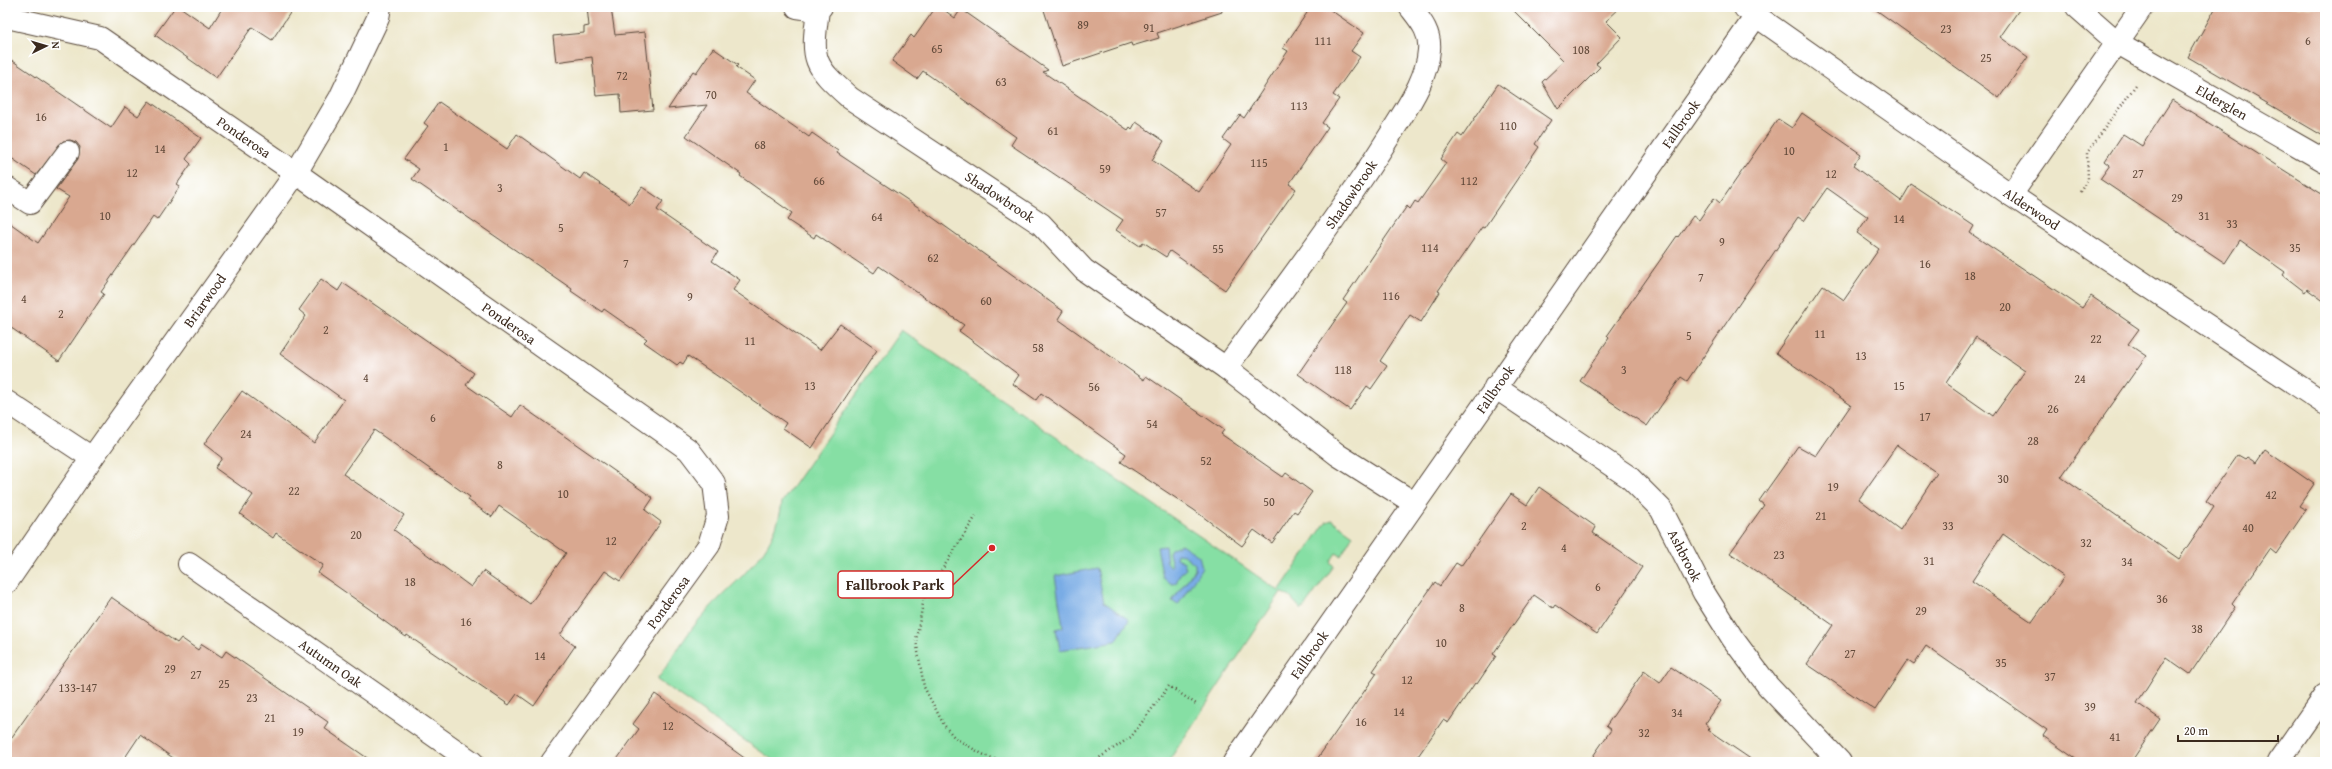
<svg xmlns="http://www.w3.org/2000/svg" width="2332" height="769" font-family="'Gentium Book Plus',serif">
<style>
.green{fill:#86dfa4;stroke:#608461}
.water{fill:#79ace5;stroke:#5a6b82}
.building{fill:#d9a890;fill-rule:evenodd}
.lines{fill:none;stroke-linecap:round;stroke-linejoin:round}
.minor-casing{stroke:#564638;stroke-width:24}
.major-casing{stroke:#564638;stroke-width:24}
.path{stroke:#564638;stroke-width:2.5;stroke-dasharray:1 3;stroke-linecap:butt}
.minor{stroke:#fff;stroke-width:22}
.major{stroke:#fff;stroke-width:22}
.labels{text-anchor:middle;stroke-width:3.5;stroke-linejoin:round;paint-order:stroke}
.number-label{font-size:12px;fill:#624a3a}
.street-label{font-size:14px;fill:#3b2a1e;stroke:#fff}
.leader{fill:none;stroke:#d62828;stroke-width:1.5}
.callout-dot{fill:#d62828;stroke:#fff;stroke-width:1.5}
.callout{fill:#fff;stroke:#d62828;stroke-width:1.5}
.callout-label{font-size:15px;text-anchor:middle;font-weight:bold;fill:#3b2a1e}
</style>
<rect width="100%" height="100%" fill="#fff"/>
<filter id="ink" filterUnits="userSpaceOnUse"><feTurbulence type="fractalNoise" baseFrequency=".025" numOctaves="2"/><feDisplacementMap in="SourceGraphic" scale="8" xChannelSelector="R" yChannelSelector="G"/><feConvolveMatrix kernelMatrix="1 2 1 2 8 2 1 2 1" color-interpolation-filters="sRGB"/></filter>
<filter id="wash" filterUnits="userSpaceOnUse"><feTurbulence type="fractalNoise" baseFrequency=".012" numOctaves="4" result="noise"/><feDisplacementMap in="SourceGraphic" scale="16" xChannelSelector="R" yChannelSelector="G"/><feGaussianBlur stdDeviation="0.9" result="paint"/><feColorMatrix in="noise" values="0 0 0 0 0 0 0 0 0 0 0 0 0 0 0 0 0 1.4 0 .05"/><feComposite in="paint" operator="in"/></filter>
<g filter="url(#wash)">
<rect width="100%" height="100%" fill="#ede7cb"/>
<path class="green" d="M 901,330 L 1279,591 L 1326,522 L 1332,520 L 1353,535 L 1341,556 L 1336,553 L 1330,562 L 1334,566 L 1302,610 L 1290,597 L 1281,592 L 1168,762 L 776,762 L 657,680 C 673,658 687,632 705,613 C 738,577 776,554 782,502 Z"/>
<g class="water">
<path d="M 1181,544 L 1199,556 L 1202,567 L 1178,605 L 1172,601 L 1195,569 L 1195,564 L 1184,555 L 1177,554 L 1176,558 L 1184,562 L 1186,569 L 1180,574 L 1176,583 L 1172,584 L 1163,578 L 1157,547 L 1165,546 L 1167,563 L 1170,567 L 1172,565 L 1169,553 L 1171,549 Z"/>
<path d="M 1097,568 L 1104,602 L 1129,620 L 1116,641 L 1060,650 L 1056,629 L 1063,627 L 1055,576 Z"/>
</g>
<g id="blocks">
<g class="building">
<path d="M 175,7 L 180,7 L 210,28 L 223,7 L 294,7 L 272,40 L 252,27 L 216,78 L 155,35 Z"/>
<path d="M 587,7 L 611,7 L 615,35 L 645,32 L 653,110 L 621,113 L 620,94 L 596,96 L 592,57 L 556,62 L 553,36 L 584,33 L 584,27 L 589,26 Z"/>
<path d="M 936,7 L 940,7 L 955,18 L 961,9 L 1048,70 L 1043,72 L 1128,130 L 1130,127 L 1132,129 L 1136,122 L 1164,141 L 1152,160 L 1199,192 L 1231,145 L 1223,139 L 1240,115 L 1244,118 L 1288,51 L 1283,48 L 1311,7 L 1326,7 L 1364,33 L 1351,51 L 1360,57 L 1333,95 L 1339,99 L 1322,123 L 1328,127 L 1289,184 L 1296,189 L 1225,290 L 1170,251 L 1166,257 L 1143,242 L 1140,246 L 1116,230 L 1123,220 L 1011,145 L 1016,137 L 923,71 L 917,79 L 892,61 L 911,35 L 914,38 Z"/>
<path d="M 1043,7 L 1221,7 L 1222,12 L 1157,33 L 1159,38 L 1132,46 L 1131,43 L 1062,66 Z"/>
<path d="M 1510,7 L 1621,7 L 1606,21 L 1622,37 L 1596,64 L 1600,67 L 1558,109 L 1542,82 L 1564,61 Z"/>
<path d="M 1872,7 L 2021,7 L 2000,37 L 2028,57 L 1999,98 Z"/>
<path d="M 2216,7 L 2325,7 L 2325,137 L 2188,57 Z"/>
<path d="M 713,48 L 738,65 L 736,67 L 755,80 L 746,93 L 809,137 L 812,133 L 838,151 L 837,153 L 918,207 L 1063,311 L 1058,319 L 1144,380 L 1146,376 L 1224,430 L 1221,434 L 1283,477 L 1286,473 L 1312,492 L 1297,513 L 1294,511 L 1272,543 L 1254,530 L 1242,546 L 1194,510 L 1121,462 L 1126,454 L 1041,393 L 1036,400 L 1013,384 L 1019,375 L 959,331 L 964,325 L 879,266 L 874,273 L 816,234 L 814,238 L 787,220 L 792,213 L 740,176 L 741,174 L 686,136 L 707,105 L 668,109 L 693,71 L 696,73 Z"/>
<path d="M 7,57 L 111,128 L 125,107 L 138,116 L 149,101 L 201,138 L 186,159 L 191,164 L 177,184 L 180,186 L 157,220 L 153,217 L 101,292 L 104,294 L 59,361 L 7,325 L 7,221 L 38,243 L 69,197 L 56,189 L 78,159 L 80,147 L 76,142 L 70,140 L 63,141 L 36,175 L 7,155 Z"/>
<path d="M 1498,84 L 1551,120 L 1535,144 L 1539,147 L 1484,228 L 1482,227 L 1438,291 L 1440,292 L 1421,322 L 1410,315 L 1380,361 L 1387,366 L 1371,389 L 1367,386 L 1350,410 L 1298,374 L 1347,303 L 1343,300 L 1407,206 L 1410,209 L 1415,201 L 1418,203 L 1446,163 L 1441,159 L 1458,134 L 1462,137 Z"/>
<path d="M 2172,100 L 2325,196 L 2325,302 L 2307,289 L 2305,292 L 2283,275 L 2285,272 L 2240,240 L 2225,263 L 2100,179 L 2110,165 L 2105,161 L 2123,134 L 2142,146 Z"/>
<path d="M 439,102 L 507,149 L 517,134 L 580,179 L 584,173 L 630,204 L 642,187 L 663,201 L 657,210 L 718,252 L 712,261 L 740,280 L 733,290 L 820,350 L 840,324 L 877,350 L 812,448 L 783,428 L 786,423 L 688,356 L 683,364 L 680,362 L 677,365 L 644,342 L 647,339 L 604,309 L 602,312 L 571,291 L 572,289 L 412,179 L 419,169 L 404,159 L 428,126 L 424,123 Z"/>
<path d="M 1802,113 L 1861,154 L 1853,166 L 1901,201 L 1911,184 L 1974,226 L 1970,233 L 2082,308 L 2091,296 L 2139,329 L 2128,344 L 2146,356 L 2061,477 L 2179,559 L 2214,507 L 2206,501 L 2238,455 L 2245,459 L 2247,457 L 2256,463 L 2265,450 L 2314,484 L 2299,506 L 2306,510 L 2276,554 L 2270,549 L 2232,604 L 2235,607 L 2190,674 L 2166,657 L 2137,703 L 2160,719 L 2131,762 L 2080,762 L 2043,736 L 2047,730 L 1926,646 L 1914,664 L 1908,660 L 1875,710 L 1807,664 L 1833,625 L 1730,553 L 1764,505 L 1759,501 L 1798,446 L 1816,456 L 1851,405 L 1776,353 L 1823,285 L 1844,300 L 1879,249 L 1857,233 L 1868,217 L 1827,188 L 1804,221 L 1798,217 L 1687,381 L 1681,377 L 1647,426 L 1580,381 L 1609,338 L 1607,336 L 1677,236 L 1678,237 L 1693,216 L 1699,220 L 1714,198 L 1720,203 L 1778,119 L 1792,128 ZM 1976,337 L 2025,371 L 1993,416 L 1946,383 ZM 1897,445 L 1937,473 L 1900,530 L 1859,499 ZM 2003,534 L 2064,577 L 2032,622 L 1972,581 Z"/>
<path d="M 321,279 L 338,291 L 343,283 L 474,373 L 466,385 L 512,417 L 520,405 L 653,498 L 645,510 L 661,522 L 620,581 L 605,571 L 560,635 L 575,646 L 534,706 L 517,694 L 509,705 L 407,635 L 406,637 L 377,616 L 378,615 L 318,573 L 323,565 L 276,533 L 273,538 L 240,514 L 253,495 L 215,468 L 222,458 L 204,444 L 242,391 L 314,443 L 344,400 L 280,354 L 306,316 L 299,310 ZM 374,430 L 470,497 L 468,500 L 492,517 L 499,506 L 566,553 L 530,604 L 483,571 L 471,587 L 394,530 L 404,515 L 343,474 Z"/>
<path d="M 1539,487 L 1596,527 L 1593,533 L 1642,567 L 1597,634 L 1555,605 L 1553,608 L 1534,595 L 1493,654 L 1496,656 L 1477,684 L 1475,683 L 1448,723 L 1443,720 L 1414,762 L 1315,762 L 1377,673 L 1373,671 L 1435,582 L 1440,586 L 1456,563 L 1461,566 L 1511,494 L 1527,505 Z"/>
<path d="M 111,597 L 177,643 L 181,638 L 198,650 L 202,644 L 222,657 L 226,651 L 328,722 L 324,728 L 373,762 L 179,762 L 140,735 L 122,762 L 7,762 L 7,744 Z"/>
<path d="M 1671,667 L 1721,701 L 1705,724 L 1710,728 L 1708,730 L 1755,762 L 1589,762 L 1611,730 L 1606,726 L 1644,671 L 1660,683 Z"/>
<path d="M 655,694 L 750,762 L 615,762 L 639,729 L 633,724 Z"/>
</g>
</g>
</g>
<g filter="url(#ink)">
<use href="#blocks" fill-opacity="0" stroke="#564638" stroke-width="1"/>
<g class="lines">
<defs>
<g id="minor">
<path d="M 797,7 L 818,10"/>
<path id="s1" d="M 821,7 L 818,10 C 811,61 813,65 850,98 L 1041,224 L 1084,270 L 1226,368 L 1338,455 L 1414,503"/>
<path id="s2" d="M 2077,7 L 2118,43 L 2325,161"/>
<path id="s3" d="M 1745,8 L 2011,195 L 2324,403"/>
<path id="s4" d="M 7,17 L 100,38 L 296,173 L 689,450 L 714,483 L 718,516 L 709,545 L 552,762"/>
<path d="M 7,188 L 30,203 L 68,152"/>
<path d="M 2011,195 L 2142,7"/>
<path id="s5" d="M 1226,368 C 1282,290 1341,214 1392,132 C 1407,107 1427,80 1429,50 C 1431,32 1420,20 1410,7"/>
<path id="s6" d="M 1495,387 L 1629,477 L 1661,509 L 1704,593 L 1733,639 L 1768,686 L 1840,762"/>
<path d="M 7,402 L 92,458"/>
<path id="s7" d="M 189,564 L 472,762"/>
<path id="s8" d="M 7,582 L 92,458 L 296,173 L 340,98 L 378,18 L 380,7"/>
<path id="s9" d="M 1234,762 L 1756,16"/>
</g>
<path id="major" d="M 2278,762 L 2325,695"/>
</defs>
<use href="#minor" class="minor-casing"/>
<use href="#major" class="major-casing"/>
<g class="path">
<path d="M 2080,192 L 2088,179 L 2087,153 L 2136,85"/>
<path d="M 976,516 L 924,598 L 916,640 L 924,687 L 944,725 L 955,738 L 982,754 L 1002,762"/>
<path d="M 1093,762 L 1131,737 L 1169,686 L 1196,704"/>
</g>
<use href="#minor" class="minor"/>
<use href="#major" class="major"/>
</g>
</g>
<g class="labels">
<g class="number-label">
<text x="1083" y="29">89</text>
<text x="1149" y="32">91</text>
<text x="1946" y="33">23</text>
<text x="1323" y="45">111</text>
<text x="2308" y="45">6</text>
<text x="937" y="53">65</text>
<text x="1581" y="54">108</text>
<text x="1986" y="62">25</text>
<text x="622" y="80">72</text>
<text x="1001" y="86">63</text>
<text x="711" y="99">70</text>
<text x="1299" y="110">113</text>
<text x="41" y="121">16</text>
<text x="1508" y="130">110</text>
<text x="1053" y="135">61</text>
<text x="760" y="149">68</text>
<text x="446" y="151">1</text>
<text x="160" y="153">14</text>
<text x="1789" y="155">10</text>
<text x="1259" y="167">115</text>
<text x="1105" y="173">59</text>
<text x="132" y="177">12</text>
<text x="1831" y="178">12</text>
<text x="2138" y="178">27</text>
<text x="819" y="185">66</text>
<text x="1469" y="185">112</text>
<text x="500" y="192">3</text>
<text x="2177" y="202">29</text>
<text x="1161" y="217">57</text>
<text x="105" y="220">10</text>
<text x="2204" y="220">31</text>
<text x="877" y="221">64</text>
<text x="1899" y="223">14</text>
<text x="2232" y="228">33</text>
<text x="561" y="232">5</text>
<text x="1722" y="246">9</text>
<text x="1430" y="252">114</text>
<text x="2295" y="252">35</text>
<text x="1218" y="253">55</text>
<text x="933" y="262">62</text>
<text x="626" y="268">7</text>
<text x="1925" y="268">16</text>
<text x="1970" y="280">18</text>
<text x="1701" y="282">7</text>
<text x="1391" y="300">116</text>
<text x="690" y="301">9</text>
<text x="24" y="303">4</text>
<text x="986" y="305">60</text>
<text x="2005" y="311">20</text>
<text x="61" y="318">2</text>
<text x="326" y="334">2</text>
<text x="1820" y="338">11</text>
<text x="1689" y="340">5</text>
<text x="2096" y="343">22</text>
<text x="750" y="345">11</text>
<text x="1038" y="352">58</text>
<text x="1861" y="360">13</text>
<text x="1343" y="374">118</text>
<text x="1624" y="374">3</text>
<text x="366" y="382">4</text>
<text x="2080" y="383">24</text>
<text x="810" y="390">13</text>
<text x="1899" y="390">15</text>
<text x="1094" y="391">56</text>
<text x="2053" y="413">26</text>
<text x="1925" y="421">17</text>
<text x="433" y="422">6</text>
<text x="1152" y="428">54</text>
<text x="246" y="438">24</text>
<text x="2033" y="445">28</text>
<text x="1206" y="465">52</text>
<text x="500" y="469">8</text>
<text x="2003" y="483">30</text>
<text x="1833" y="491">19</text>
<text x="294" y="495">22</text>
<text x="563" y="498">10</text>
<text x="2271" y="499">42</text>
<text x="1269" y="506">50</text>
<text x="1821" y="520">21</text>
<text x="1524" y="530">2</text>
<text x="1948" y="530">33</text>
<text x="2248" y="532">40</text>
<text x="356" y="539">20</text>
<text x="611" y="545">12</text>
<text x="2086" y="547">32</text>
<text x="1564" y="552">4</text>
<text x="1779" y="559">23</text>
<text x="1929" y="565">31</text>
<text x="2127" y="566">34</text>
<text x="410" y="586">18</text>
<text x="1598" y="591">6</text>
<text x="2162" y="603">36</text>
<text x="1462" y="612">8</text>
<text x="1921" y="615">29</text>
<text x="466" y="626">16</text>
<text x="2197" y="633">38</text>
<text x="1441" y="647">10</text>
<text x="1850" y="658">27</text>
<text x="540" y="660">14</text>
<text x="2001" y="667">35</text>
<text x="170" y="673">29</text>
<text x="196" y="679">27</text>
<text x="2050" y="681">37</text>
<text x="1407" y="684">12</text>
<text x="224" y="688">25</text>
<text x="78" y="692">133-147</text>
<text x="252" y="702">23</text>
<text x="2090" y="711">39</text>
<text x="1399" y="716">14</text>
<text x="1677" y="717">34</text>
<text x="270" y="722">21</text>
<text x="1361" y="726">16</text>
<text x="668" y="730">12</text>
<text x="298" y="736">19</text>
<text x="1644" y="737">32</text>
<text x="2115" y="741">41</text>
</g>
<g class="street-label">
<text dy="5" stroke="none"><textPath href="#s2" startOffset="174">Elderglen</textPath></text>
<text dy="5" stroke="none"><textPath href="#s9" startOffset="779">Fallbrook</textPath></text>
<text dy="5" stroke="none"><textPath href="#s4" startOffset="270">Ponderosa</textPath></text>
<text dy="5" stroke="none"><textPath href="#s5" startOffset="214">Shadowbrook</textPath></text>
<text dy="5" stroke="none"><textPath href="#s1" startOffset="285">Shadowbrook</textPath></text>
<text dy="5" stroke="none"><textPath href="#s3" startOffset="350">Alderwood</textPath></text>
<text dy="5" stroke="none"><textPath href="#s8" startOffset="344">Briarwood</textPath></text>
<text dy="5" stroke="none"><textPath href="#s4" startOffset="594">Ponderosa</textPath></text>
<text dy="5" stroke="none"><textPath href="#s9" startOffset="455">Fallbrook</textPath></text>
<text dy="5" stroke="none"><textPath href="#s6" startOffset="259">Ashbrook</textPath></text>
<text transform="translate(668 602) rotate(-54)" y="5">Ponderosa</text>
<text dy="5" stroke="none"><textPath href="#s9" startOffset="131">Fallbrook</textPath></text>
<text dy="5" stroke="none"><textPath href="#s7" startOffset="173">Autumn Oak</textPath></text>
</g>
</g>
<path class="leader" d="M992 548L953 585"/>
<circle class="callout-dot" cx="992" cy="548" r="4"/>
<rect class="callout" x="838" y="571" width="115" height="27" rx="4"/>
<g class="callout-label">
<text x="895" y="590">Fallbrook Park</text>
</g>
<rect width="2332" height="769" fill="none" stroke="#fff" stroke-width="24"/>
<g transform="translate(46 46) rotate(85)" stroke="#ffffff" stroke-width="3" paint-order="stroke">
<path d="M0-3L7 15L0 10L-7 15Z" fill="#3b2a1e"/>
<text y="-6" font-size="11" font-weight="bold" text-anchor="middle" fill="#3b2a1e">N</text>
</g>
<path d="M2178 735v6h100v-6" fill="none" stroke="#3b2a1e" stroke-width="2"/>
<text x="2184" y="735" font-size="12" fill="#3b2a1e" stroke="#ffffff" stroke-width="3" paint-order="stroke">20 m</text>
</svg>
